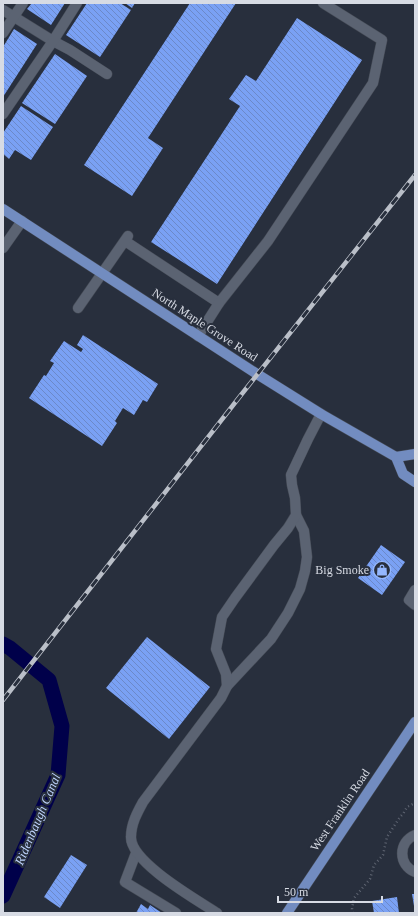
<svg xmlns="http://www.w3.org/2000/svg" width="418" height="916" font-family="'Times New Roman',serif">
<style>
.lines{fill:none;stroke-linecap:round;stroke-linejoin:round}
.canal{stroke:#00004a;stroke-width:15}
.building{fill:url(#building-back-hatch)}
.minor-casing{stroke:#444a55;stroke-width:11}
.major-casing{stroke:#444a55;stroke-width:11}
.path{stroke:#5f6572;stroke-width:2.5;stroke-dasharray:1 3;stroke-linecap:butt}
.minor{stroke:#5b6372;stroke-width:10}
.major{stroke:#728cc0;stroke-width:10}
.rail-casing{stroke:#babfc8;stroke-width:4.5}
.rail{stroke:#282f3d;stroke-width:3;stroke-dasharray:9;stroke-linecap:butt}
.labels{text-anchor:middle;stroke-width:4;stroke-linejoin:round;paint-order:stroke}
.street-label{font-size:12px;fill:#d7dbe4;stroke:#282f3d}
.poi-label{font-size:12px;fill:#d7dbe4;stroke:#282f3d;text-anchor:end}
.water-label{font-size:13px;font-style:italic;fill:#bdd2fc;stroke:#282f3d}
</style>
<defs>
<pattern id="building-back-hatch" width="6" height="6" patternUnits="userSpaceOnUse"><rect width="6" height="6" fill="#7aa1f4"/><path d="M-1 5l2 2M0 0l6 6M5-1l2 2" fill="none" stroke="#6c89c8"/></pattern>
</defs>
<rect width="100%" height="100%" fill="#282f3d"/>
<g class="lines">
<path class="canal" d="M 3,644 L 10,648 L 49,680 L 62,726 L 58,775 L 3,896"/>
</g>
<g class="building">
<path d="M 32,3 L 65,3 L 51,25 L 27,9 Z"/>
<path d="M 87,3 L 120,3 L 131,10 L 100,57 L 66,35 Z"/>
<path d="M 125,3 L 135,3 L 132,8 Z"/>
<path d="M 190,3 L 236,3 L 148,138 L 163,148 L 132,196 L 84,165 Z"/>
<path d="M 297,18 L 362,60 L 217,284 L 151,242 L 240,106 L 229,99 L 246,75 L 256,81 Z"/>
<path d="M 14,29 L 37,44 L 3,97 L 3,47 Z"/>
<path d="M 55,54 L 87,76 L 55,124 L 22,103 Z"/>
<path d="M 21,106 L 53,127 L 31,160 L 15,150 L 9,159 L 3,154 L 3,133 Z"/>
<path d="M 83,335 L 158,384 L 147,402 L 143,400 L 134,415 L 123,408 L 115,421 L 117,423 L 102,446 L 29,398 L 44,375 L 46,376 L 54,363 L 50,361 L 64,341 L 81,352 L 83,349 L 77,345 Z"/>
<path d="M 381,545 L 405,562 L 382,595 L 358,578 Z"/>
<path d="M 147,637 L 210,687 L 169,739 L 106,688 Z"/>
<path d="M 71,855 L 87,865 L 60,908 L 44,897 Z"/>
<path d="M 412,894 L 415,894 L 415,906 L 414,906 Z"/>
<path d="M 397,897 L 399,913 L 374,913 L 372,901 Z"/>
<path d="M 141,904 L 148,909 L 150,905 L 162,913 L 136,913 Z"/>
</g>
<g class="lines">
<defs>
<g id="minor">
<path d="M 3,10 L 53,41 L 70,50 L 107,74"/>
<path d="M 3,33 L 23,3"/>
<path d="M 3,114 L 53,41 L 77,3"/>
<path d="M 125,241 L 219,303 L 268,241 L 373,83 L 382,40 L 323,3"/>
<path d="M 3,248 L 22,221"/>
<path d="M 78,308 L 128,236"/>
<path d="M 198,336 L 219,303"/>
<path d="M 415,590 L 409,600 L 415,605"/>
<path d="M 227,686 L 271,639 L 288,613 L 300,589 L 305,571 L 307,557 L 304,531 L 296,515"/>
<path d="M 415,835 C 398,842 398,865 415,872"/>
<path d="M 136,853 L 125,882 L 176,913"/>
<path d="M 217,913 C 197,900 130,862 131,837 C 131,824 137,813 143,802 L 221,698 L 227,686 L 226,674 L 216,649 L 222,617 L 235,598 L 274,545 L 288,528 L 296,515 L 295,498 L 292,485 L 291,475 L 308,439 L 321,414"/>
</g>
<g id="major">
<path d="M 3,209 L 257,374 L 321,414 L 396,457 L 403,474 L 415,482"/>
<path d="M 396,457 L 415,454"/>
<path d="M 287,913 L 415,722"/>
</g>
</defs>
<use href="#minor" class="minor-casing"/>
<use href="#major" class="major-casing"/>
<path class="path" d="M 353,913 L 352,909 L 354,898 L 370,879 L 374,865 L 383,855 L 387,837 L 400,817 L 403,814 L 407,807 L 415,803"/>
<use href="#minor" class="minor"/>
<use href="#major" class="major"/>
<defs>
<path id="rail" d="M 3,700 L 241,395 L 415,175"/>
</defs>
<use href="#rail" class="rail-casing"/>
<use href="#rail" class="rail"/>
</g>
<defs>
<symbol id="shop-ring" viewBox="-11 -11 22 22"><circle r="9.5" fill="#282f3d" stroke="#94b7fd" stroke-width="1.5"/><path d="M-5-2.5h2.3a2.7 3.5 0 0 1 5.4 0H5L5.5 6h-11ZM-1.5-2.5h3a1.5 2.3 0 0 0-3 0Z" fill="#94b7fd"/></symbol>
</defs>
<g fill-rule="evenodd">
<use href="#shop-ring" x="372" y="560" width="20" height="20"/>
</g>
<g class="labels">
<g class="street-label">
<text transform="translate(205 325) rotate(33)" y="4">North Maple Grove Road</text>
<text transform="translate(340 810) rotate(-56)" y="4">West Franklin Road</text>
</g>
<g class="poi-label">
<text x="369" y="574">Big Smoke</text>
</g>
<g class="water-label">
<text transform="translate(37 819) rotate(-67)" y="5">Ridenbaugh Canal</text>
</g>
</g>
<rect width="418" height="916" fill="none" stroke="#d7dbe4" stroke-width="8"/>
<path d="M278 896v6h104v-6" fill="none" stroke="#d7dbe4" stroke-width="2"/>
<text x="284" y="896" font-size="12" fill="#d7dbe4" stroke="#282f3d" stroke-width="3" paint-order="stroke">50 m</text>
</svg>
